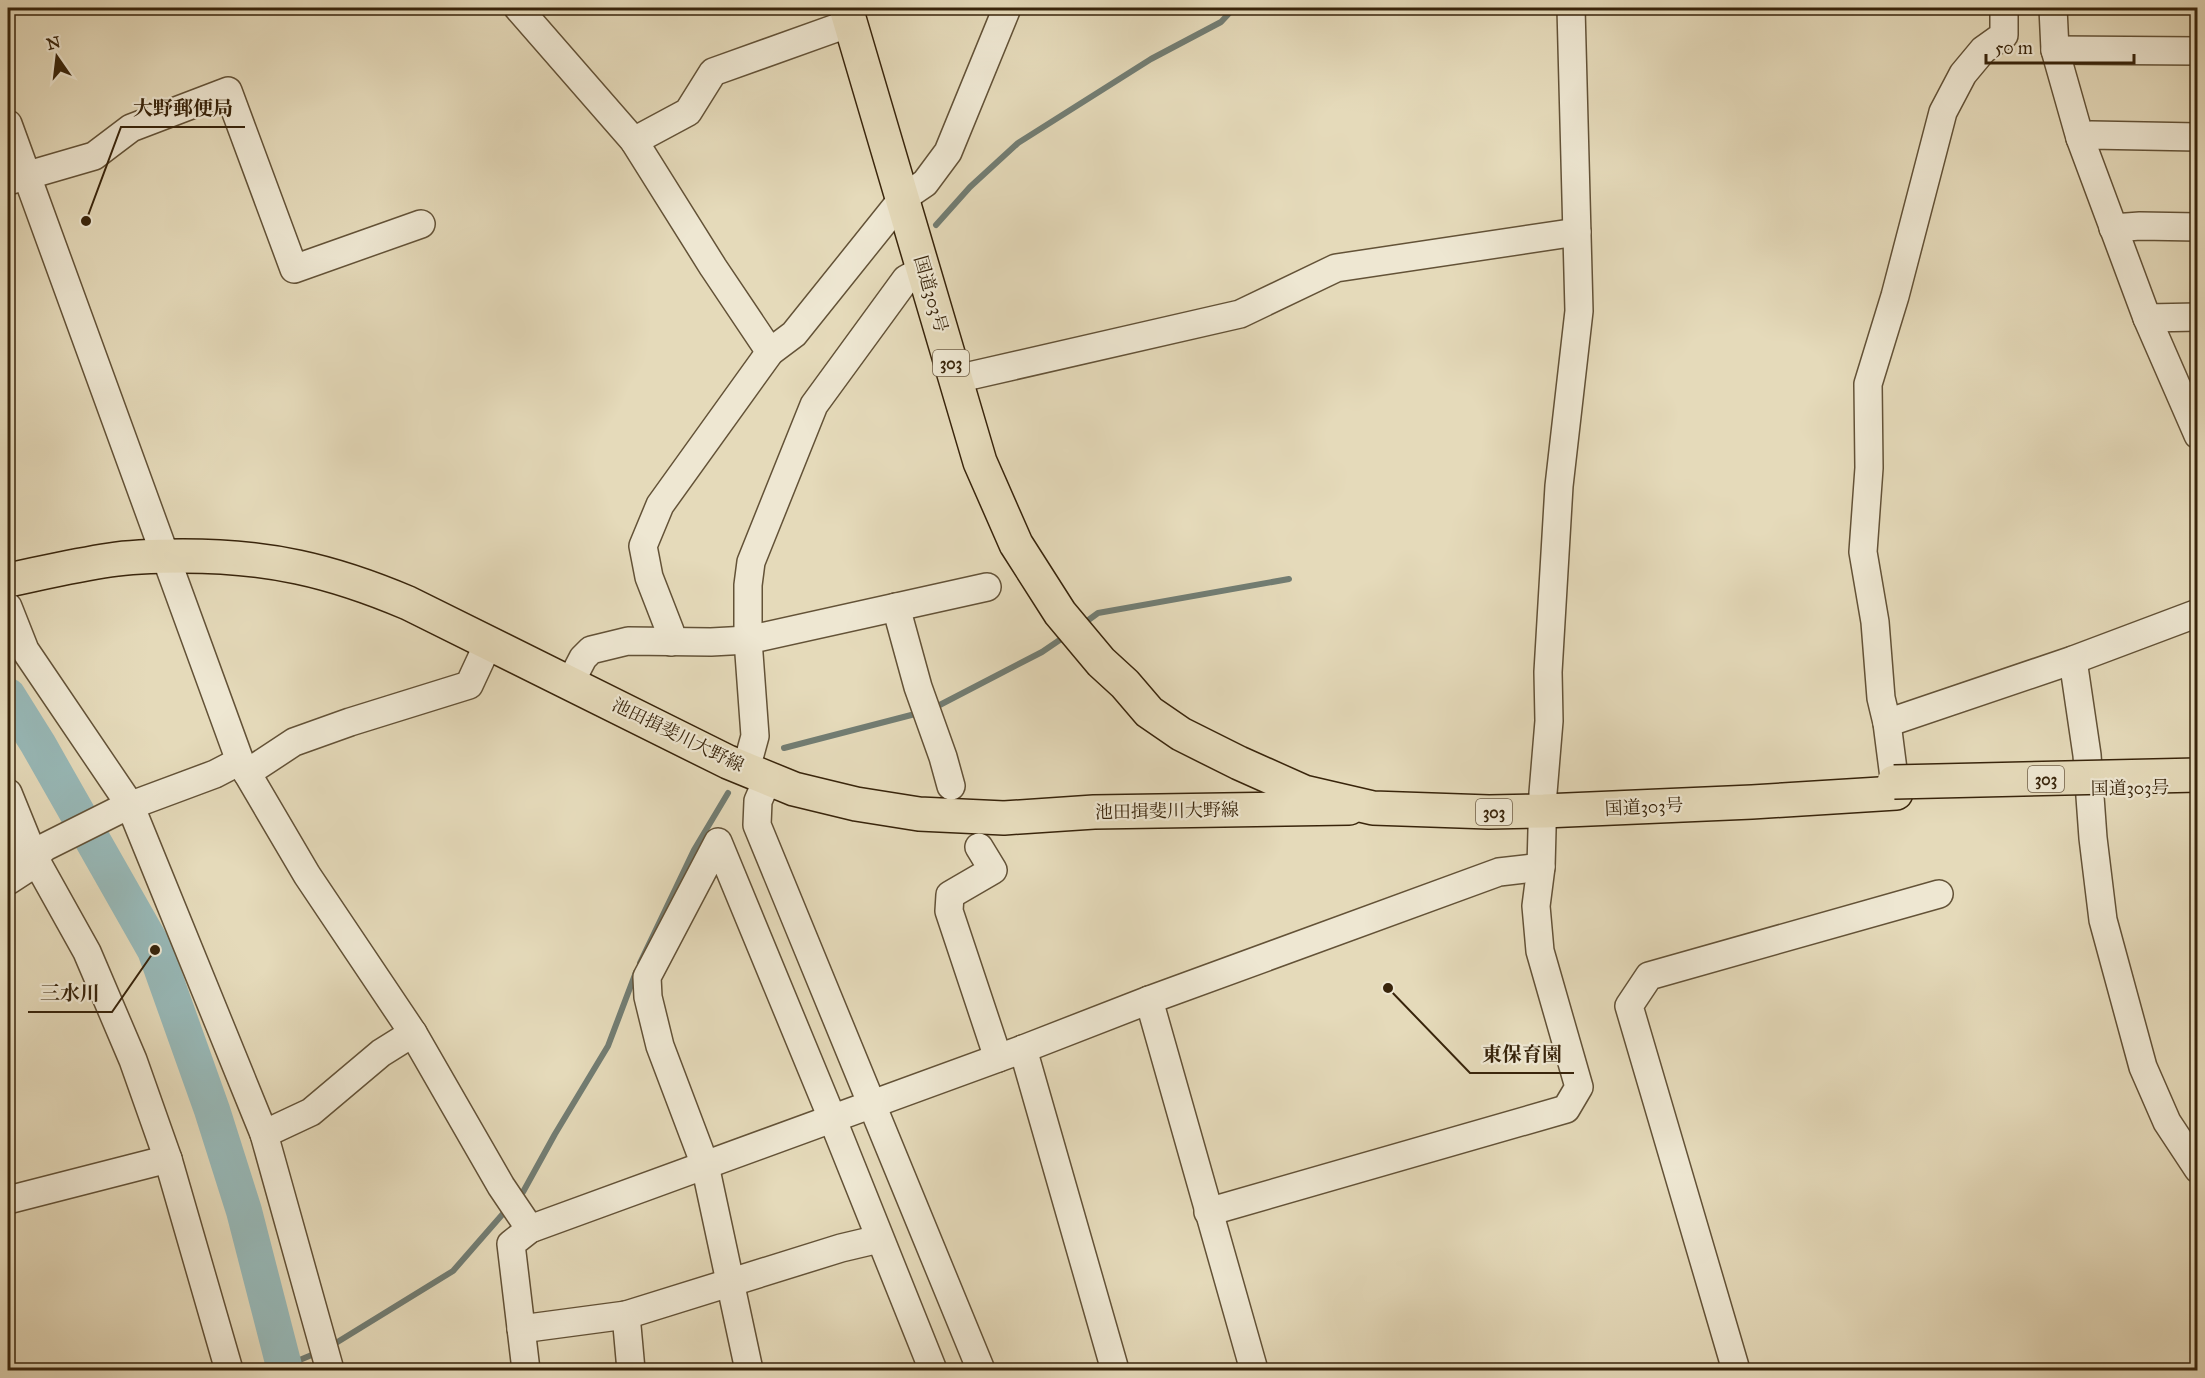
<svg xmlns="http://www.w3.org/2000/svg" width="2205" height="1378" font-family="'IM FELL Great Primer','Noto Serif JP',serif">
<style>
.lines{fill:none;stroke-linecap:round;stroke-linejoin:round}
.stream{stroke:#727d73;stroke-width:6}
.river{stroke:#98b9b8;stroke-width:36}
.minor-casing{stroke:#635237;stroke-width:30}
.major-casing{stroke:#38240b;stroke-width:36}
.highway-casing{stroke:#38240b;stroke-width:36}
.minor{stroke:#eee7d2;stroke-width:27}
.major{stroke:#e5daba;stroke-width:33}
.highway{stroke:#e5daba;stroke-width:33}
.highway-bridge-casing{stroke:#38240b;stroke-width:36;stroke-linecap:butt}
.highway-bridge{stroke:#e5daba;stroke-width:33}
.labels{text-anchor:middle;stroke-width:4.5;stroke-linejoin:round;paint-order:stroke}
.shield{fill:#eee7d2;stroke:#6f5e47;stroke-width:1.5}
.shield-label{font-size:16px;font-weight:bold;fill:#38240b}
.street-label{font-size:18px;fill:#38240b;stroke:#eee7d2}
.leader{fill:none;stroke:#38240b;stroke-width:2}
.callout-dot{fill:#38240b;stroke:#eee7d2;stroke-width:2}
.callout-label{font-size:20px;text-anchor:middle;font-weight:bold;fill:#38240b;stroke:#eee7d2;stroke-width:4.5;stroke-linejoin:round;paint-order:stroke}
</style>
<rect width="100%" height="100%" fill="#e5daba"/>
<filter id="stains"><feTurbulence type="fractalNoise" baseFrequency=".00333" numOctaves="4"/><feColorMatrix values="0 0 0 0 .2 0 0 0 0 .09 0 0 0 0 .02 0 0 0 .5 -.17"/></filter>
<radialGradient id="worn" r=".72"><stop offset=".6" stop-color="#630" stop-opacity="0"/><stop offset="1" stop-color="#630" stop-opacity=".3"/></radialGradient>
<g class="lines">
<g class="stream">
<path d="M 936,225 L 970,187 L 1018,143 L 1151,59 L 1221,22 L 1234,8"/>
<path d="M 1083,624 L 1098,613 L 1289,579"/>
<path d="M 932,709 L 1042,652 L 1067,635"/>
<path d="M 784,748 L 919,713"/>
<path d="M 640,963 L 694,850 L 728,793"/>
<path d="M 517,1198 L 523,1192 L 555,1134 L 608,1046 L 636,972"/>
<path d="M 331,1346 L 453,1271 L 508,1208"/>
<path d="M 285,1366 L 319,1352"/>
</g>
<path class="river" d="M 8,696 L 38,744 L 155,950 L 212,1110 L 244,1211 L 285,1370"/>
<defs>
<g id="minor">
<path d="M 518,8 L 634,141 L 713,267 L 770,352"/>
<path d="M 2053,8 L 2055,50 L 2080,138 L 2147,318 L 2198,435"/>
<path d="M 2055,50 L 2198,51"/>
<path d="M 8,124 L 240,761 L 307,875 L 413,1033 L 501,1186 L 530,1229"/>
<path d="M 2080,138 L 2091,135 L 2198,137"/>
<path d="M 634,141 L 688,112 L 713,72 L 850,23"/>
<path d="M 8,181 L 94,156 L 131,128 L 228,91 L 294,269 L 421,224"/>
<path d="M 2113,228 L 2140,226 L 2198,227"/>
<path d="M 2147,318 L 2198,317"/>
<path d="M 956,379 L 1240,314 L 1336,268 L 1577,232"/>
<path d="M 8,607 L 25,650 L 130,805 L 264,1134 L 330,1370"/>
<path d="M 896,607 L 918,687 L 943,757 L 951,786"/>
<path d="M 671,642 L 670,631 L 649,577 L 643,546 L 660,505 L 770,352 L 794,334 L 903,198 L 925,183 L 948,152 L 1007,8"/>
<path d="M 2073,660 L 2087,755 L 2093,838 L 2103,920 L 2143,1067 L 2167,1122 L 2198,1169"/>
<path d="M 570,683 L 583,658 L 591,650 L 628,641 L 711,642 L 748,640 L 987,587"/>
<path d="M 1887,723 L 2073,660 L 2198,613"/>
<path d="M 746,769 L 755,736 L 748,640 L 748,585 L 751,562 L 814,405 L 906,279 L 924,269"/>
<path d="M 247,773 L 294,742 L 350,722 L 469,685 L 489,642"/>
<path d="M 768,778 L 758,801 L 757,825 L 981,1370"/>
<path d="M 8,793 L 34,857 L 87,952 L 133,1060 L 168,1159 L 229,1370"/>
<path d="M 1896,793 L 1887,723 L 1881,698 L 1875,622 L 1863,552 L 1869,468 L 1868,384 L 1895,296 L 1943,112 L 1963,74 L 1983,50 L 2004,35 L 2004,8"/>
<path d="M 979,847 L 993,870 L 950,895 L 949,911 L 998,1058"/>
<path d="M 8,853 L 17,851 L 34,857"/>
<path d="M 8,881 L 28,868 L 34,857 L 45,847 L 121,809 L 215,774 L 240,761"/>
<path d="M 1149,1000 L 1254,1370"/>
<path d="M 1023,1049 L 1115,1370"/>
<path d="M 264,1134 L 311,1112 L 381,1053 L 413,1033"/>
<path d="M 8,1200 L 168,1159"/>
<path d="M 1208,1212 L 1566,1109 L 1579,1087 L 1540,951 L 1536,906 L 1541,867 L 1543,793 L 1549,721 L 1548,672 L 1559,486 L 1579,311 L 1571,8"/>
<path d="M 626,1315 L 631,1370"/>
<path d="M 521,1329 L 626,1315 L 841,1248 L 879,1239"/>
<path d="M 526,1370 L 511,1244 L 530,1229 L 1023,1049 L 1149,1000 L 1499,872 L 1541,867"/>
<path d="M 749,1370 L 705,1165 L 660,1046 L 648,997 L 647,977 L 718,842 L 832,1118 L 933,1370"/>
<path d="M 1736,1370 L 1629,1006 L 1649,976 L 1939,894"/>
</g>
<path id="major" d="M 8,580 C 42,573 76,565 110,560 C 134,556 159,556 183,556 C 268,556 330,570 408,603 L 728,762 L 794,789 L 856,804 L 919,814 L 1004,818 L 1094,812 L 1349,808"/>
<path id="highway" d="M 846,8 L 980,462 L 1016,544 L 1060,613 L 1101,662 L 1125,684 L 1149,712 L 1181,734 L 1239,763 L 1304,792 L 1373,808 L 1489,812 L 1544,811 L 1752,802 L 1896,793"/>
</defs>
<use href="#minor" class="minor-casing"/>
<use href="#major" class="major-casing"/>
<use href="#highway" class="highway-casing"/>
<use href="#minor" class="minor"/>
<use href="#major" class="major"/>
<use href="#highway" class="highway"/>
<defs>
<path id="highway-bridge" d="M 1894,782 L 2198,775"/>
</defs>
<use href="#highway-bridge" class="highway-bridge-casing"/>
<use href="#highway-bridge" class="highway-bridge"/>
</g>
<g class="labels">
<g class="shield">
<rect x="933" y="350" width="36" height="26" rx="4.5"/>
<rect x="2028" y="766" width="36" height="26" rx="4.5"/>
<rect x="1476" y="799" width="36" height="26" rx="4.5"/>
</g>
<g class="shield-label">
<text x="951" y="369">303</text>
<text x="2046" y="785">303</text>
<text x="1494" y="818">303</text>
</g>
<g class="street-label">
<text transform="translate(931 294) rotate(74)" y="6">国道303号</text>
<text transform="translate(678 735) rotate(26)" y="6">池田揖斐川大野線</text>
<text transform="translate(2130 788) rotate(-1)" y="6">国道303号</text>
<text transform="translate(1644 807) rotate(-3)" y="6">国道303号</text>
<text transform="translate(1167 811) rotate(-1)" y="6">池田揖斐川大野線</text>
</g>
</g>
<path class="leader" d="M86 221L121 127H245M155 950L112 1012H28M1388 988L1470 1073H1574"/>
<g class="callout-dot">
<circle cx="86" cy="221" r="6"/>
<circle cx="155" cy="950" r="6"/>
<circle cx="1388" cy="988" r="6"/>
</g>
<g class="callout-label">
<text x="183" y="115">大野郵便局</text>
<text x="70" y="1000">三水川</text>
<text x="1522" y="1061">東保育園</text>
</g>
<rect width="2205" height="1378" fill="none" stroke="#e5daba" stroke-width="30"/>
<rect x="9" y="9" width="2187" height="1360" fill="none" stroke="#38240b" stroke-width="3"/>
<rect x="15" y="15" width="2175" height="1348" fill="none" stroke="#38240b" stroke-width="1.5"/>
<g transform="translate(57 57) rotate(346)" stroke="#eee7d2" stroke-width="4.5" paint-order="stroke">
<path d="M0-4.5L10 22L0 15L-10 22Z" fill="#38240b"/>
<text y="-9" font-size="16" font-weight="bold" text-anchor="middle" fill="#38240b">N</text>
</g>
<path d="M1986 54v9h148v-9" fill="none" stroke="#38240b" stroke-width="3"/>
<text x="1995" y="54" font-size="18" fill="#38240b" stroke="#eee7d2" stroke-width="4.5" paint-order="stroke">50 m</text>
<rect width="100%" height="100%" filter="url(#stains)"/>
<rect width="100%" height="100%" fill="url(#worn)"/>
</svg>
